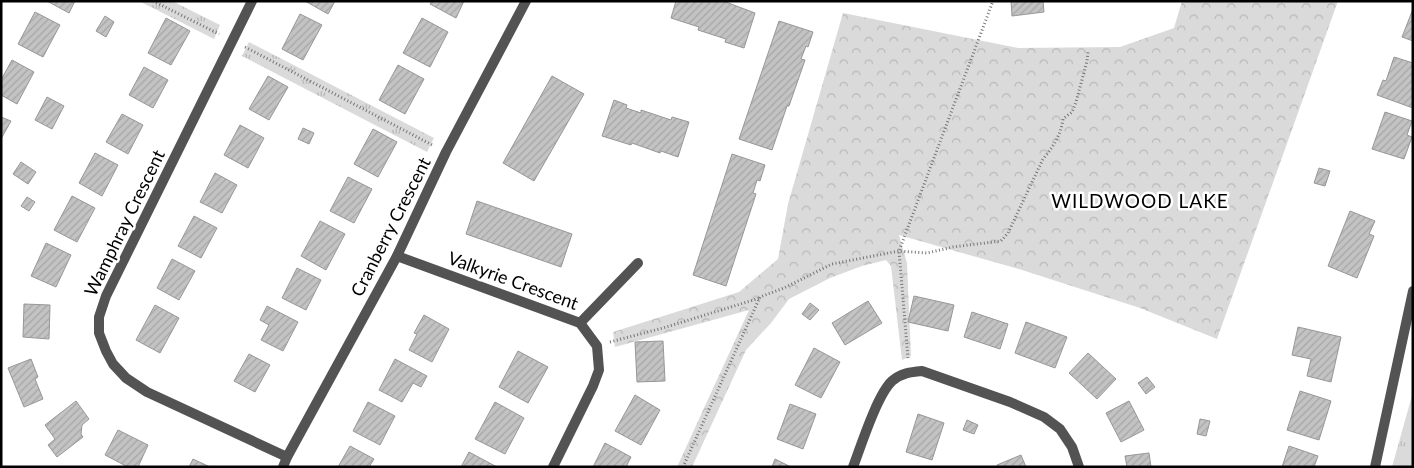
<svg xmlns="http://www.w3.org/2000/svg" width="1414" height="468" font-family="Lato,sans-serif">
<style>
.grass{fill:url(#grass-tufts)}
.forest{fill:url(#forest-crowns)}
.building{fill:url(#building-hatch);stroke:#979797}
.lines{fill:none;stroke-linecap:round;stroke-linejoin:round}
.path{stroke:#757575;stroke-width:3;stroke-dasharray:1 2.5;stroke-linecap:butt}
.street{stroke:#535353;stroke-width:10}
.labels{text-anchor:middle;stroke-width:5;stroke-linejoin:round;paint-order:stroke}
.street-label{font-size:18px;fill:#000;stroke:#fff}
.neighbourhood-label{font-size:19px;letter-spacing:1px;fill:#000;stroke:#fff}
</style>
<defs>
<pattern id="grass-tufts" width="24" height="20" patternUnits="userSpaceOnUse" patternTransform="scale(1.25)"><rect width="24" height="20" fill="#dadada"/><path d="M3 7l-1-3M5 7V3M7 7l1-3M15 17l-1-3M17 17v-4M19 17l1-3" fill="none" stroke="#b9b9b9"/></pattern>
<pattern id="forest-crowns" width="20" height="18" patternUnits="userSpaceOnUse" patternTransform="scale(1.25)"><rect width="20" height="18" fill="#dadada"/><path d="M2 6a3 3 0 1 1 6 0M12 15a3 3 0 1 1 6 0" fill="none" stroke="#b9b9b9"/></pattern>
<pattern id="building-hatch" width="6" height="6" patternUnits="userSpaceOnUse" patternTransform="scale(1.25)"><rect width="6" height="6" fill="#c3c3c3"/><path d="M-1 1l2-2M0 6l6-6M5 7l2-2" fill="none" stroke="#a6a6a6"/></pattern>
</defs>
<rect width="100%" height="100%" fill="#fff"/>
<g class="grass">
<path d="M 139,1 L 172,1 L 220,25 L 214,39 Z"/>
<path d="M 249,42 L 434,138 L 427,152 L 242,56 Z"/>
<path d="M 1413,392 L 1413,467 L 1392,467 Z"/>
</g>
<path class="forest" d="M 1182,1 L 1338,1 L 1217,339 L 1140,308 L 1022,270 L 899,235 L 907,263 L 911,356 L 902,360 L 891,266 L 886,260 L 862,266 L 830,278 L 789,299 L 771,323 L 746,350 L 692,467 L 677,467 L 749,310 L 615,347 L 613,332 L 739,292 L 778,259 L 788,204 L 843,13 L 1018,48 L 1120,47 L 1174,28 Z"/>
<g class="building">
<path d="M 47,1 L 75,1 L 69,13 Z"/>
<path d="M 305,1 L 335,1 L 328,14 Z"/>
<path d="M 432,1 L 464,1 L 456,18 L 430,4 Z"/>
<path d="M 676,1 L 723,1 L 755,13 L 744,48 L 725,42 L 726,39 L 698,30 L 699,27 L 671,18 Z"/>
<path d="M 1011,1 L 1043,1 L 1044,12 L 1012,16 Z"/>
<path d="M 1413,9 L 1413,41 L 1402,37 Z"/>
<path d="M 35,12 L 60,25 L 43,57 L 18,44 Z"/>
<path d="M 300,14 L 322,25 L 303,60 L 282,49 Z"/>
<path d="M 105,16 L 114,22 L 106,37 L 96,31 Z"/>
<path d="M 166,18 L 190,31 L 171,65 L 148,53 Z"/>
<path d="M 422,18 L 448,32 L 430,67 L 403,53 Z"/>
<path d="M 779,21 L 813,32 L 808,47 L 806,46 L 801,59 L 805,60 L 789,106 L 787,106 L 772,150 L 739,139 Z"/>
<path d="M 1394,57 L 1413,63 L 1413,108 L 1377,95 L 1383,80 L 1386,81 Z"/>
<path d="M 12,60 L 34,72 L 17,104 L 1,95 L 1,80 Z"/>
<path d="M 398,65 L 424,79 L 405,114 L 379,100 Z"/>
<path d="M 144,67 L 168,80 L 153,108 L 129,95 Z"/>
<path d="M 268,76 L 288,87 L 269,120 L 249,109 Z"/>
<path d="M 552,76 L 584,94 L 534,181 L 503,163 Z"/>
<path d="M 47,97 L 64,106 L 52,129 L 35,120 Z"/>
<path d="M 614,100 L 627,105 L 626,108 L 641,113 L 641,110 L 671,120 L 672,117 L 689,122 L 678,157 L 661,151 L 660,153 L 632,143 L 631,145 L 602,136 Z"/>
<path d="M 1385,112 L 1412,121 L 1407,135 L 1412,137 L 1404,159 L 1372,149 Z"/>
<path d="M 122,114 L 143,125 L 128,154 L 106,142 Z"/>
<path d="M 1,117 L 11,121 L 1,139 Z"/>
<path d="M 240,125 L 264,138 L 248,168 L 224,155 Z"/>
<path d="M 303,128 L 314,133 L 309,144 L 298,139 Z"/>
<path d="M 373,129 L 397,142 L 378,177 L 354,164 Z"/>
<path d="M 95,153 L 118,165 L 102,196 L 79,183 Z"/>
<path d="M 732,154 L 765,165 L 760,181 L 757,180 L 753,193 L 756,194 L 726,286 L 693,275 Z"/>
<path d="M 21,162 L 36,172 L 28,184 L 13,174 Z"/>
<path d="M 1319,168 L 1330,171 L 1325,186 L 1314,183 Z"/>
<path d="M 215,173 L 237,185 L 222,213 L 200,202 Z"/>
<path d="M 348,177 L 372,189 L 354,223 L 330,211 Z"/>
<path d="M 72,196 L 95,208 L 77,242 L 54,230 Z"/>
<path d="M 27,197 L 35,202 L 29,211 L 21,206 Z"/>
<path d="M 477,201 L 572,234 L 561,267 L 466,234 Z"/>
<path d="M 1350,211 L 1375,221 L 1369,234 L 1374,236 L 1357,278 L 1328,266 Z"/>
<path d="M 194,216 L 217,228 L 201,258 L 178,246 Z"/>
<path d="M 320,221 L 345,234 L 326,270 L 301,256 Z"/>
<path d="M 46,243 L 71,255 L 56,287 L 31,276 Z"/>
<path d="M 172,259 L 195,271 L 179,300 L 157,288 Z"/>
<path d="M 297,268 L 321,280 L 306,310 L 282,298 Z"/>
<path d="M 914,296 L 954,305 L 948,331 L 908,322 Z"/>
<path d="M 868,301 L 882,323 L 845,345 L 832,323 Z"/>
<path d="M 810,303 L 819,310 L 810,320 L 802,314 Z"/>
<path d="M 24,304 L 50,305 L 49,339 L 23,337 Z"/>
<path d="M 155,305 L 179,318 L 160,353 L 136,340 Z"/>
<path d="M 267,306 L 298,322 L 283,351 L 261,340 L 269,325 L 260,320 Z"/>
<path d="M 972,312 L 1008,324 L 1000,349 L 964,337 Z"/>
<path d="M 424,315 L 449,329 L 432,362 L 409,350 L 417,334 L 414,333 Z"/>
<path d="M 1026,322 L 1067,337 L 1055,368 L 1015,353 Z"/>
<path d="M 1298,327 L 1341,337 L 1331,382 L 1307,376 L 1311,359 L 1292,355 Z"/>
<path d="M 663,341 L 665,381 L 637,382 L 635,342 Z"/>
<path d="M 814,348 L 840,362 L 821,398 L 795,385 Z"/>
<path d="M 518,351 L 548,367 L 528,403 L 499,387 Z"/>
<path d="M 1088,353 L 1116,379 L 1097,399 L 1069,373 Z"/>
<path d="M 249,354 L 270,365 L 255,392 L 234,381 Z"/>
<path d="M 31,359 L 38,377 L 35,379 L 43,399 L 24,407 L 8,368 Z"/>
<path d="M 395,359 L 427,376 L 421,387 L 413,383 L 402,402 L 379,390 Z"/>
<path d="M 1147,377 L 1155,387 L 1146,394 L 1138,383 Z"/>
<path d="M 1300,391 L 1331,401 L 1319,440 L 1287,430 Z"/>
<path d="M 635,395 L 660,410 L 641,445 L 615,431 Z"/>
<path d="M 76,401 L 89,419 L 82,425 L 81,434 L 83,437 L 57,457 L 48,445 L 55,439 L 45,425 Z"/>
<path d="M 1129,401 L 1144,430 L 1121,442 L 1106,413 Z"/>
<path d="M 368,402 L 395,416 L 380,445 L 353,431 Z"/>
<path d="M 495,402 L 524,418 L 505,454 L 475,439 Z"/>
<path d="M 790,404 L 816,414 L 803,449 L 777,439 Z"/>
<path d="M 918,414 L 944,423 L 932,460 L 906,452 Z"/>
<path d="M 1200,419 L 1210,421 L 1206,436 L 1197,434 Z"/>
<path d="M 967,420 L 978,425 L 974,434 L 963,430 Z"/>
<path d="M 118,430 L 148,445 L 138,467 L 128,467 L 105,455 Z"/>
<path d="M 605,443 L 631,457 L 626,467 L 593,467 Z"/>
<path d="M 350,446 L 374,459 L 369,467 L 338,467 Z"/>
<path d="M 1289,446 L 1318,456 L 1314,467 L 1282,467 Z"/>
<path d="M 469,452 L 497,467 L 461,467 Z"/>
<path d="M 1149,453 L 1151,467 L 1127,467 L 1125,456 Z"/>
<path d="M 1021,455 L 1026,467 L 998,467 L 997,465 Z"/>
<path d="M 193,459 L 210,467 L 189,467 Z"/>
<path d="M 775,459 L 791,467 L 772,467 Z"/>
</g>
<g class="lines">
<g class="path">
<path d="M 153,1 L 219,34"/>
<path d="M 245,47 L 434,146"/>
<path d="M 610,342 L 663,328 L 760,298"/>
<path d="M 908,358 L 899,251 L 993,1"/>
<path d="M 683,467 L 760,297 L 784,288 L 832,264 L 899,251 L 927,253 L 953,247 L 1001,241 L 1008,233 L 1043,159 C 1053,147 1061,135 1063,119 L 1072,112 L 1076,102 L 1087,61 L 1088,51"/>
</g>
<g class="street">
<path d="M 252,1 L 106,296 L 99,317 L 99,333 L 106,351 L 113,364 L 126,378 L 147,392 L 287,457"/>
<path d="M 397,256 L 580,323 L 597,346 L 599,370 L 593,386 L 553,467"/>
<path d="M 580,323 L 638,263"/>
<path d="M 283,467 L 287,457 L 397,256 L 446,152 L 526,1"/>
<path d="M 853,467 C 861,446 877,395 892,381 C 901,373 911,372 922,371 L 1010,402 L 1044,417 L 1060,429 L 1072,447 L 1079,467"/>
<path d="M 1375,467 L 1413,291"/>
</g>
</g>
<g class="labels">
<g class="street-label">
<text transform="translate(125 223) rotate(-64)" y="6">Wamphray Crescent</text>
<text transform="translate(391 227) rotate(-63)" y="6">Cranberry Crescent</text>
<text transform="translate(513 281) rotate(20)" y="6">Valkyrie Crescent</text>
</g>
<g class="neighbourhood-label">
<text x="1140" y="208">WILDWOOD LAKE</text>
</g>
</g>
<rect width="1414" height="468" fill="none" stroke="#000000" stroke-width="5"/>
</svg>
